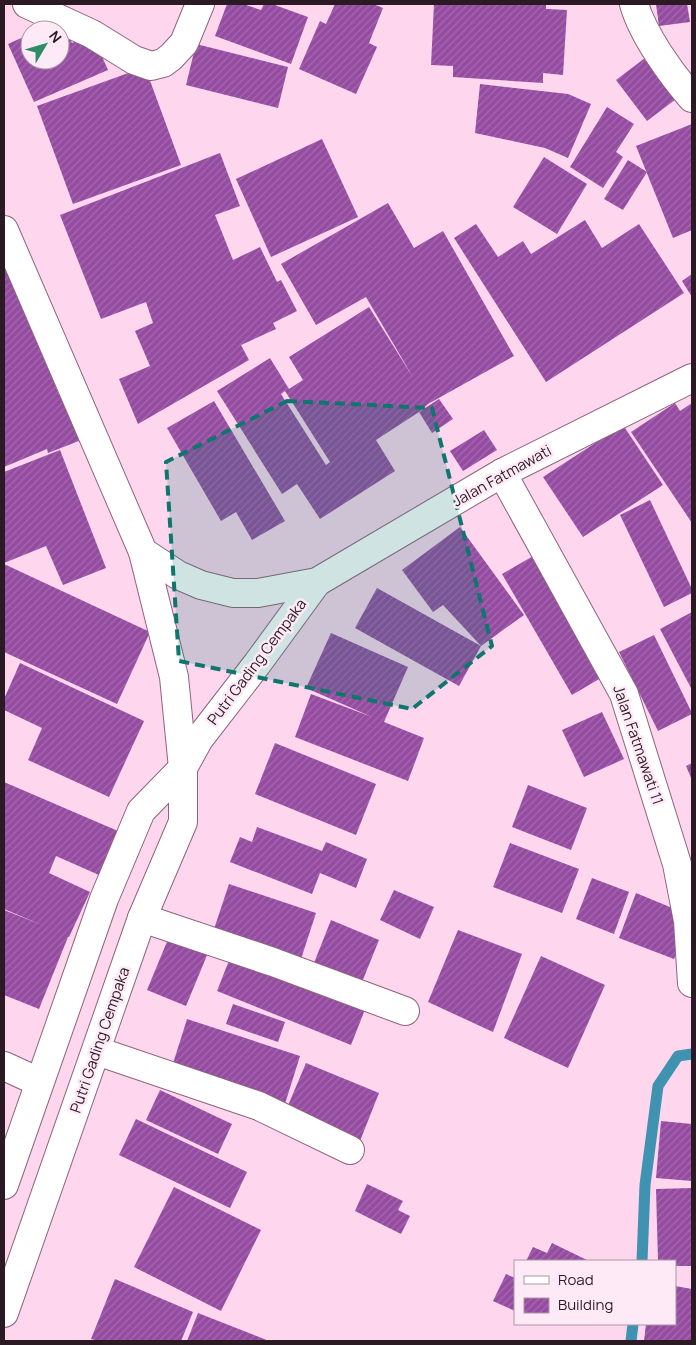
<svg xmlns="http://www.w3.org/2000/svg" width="696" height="1345" font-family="Manrope,sans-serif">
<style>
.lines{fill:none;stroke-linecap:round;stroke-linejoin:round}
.stream{stroke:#3f92b0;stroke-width:11}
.building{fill:url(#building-hatch);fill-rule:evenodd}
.street-casing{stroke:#8e637d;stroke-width:30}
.secondary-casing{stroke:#8e637d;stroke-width:30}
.street{stroke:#fff;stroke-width:28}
.secondary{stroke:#fff;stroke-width:28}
.marked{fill:#0f766e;fill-opacity:0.2;stroke:#0f766e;stroke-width:4;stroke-dasharray:10 6;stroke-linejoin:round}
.labels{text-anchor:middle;stroke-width:5;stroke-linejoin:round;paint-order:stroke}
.street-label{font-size:15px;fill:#2b1a24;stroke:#feeaf6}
</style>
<defs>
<pattern id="building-hatch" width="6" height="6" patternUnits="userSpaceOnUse" patternTransform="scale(1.25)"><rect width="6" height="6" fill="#964ba2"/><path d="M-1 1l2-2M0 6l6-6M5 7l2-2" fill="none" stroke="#a26caa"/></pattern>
</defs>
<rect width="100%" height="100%" fill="#fed6ee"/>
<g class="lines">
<g class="stream">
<path d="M 642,1261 L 645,1185 L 658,1086 L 678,1056 L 692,1054"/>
<path d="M 631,1341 L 633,1324"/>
</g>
</g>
<g class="building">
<path d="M 227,4 L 243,4 L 261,10 L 264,4 L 272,4 L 308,17 L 291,64 L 215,36 Z"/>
<path d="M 335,4 L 373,4 L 383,8 L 369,43 L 377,47 L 356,94 L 299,69 L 320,21 L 326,24 Z"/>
<path d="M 434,4 L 546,4 L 546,9 L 567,10 L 563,75 L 543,73 L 543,83 L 453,77 L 453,66 L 431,65 Z"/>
<path d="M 656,4 L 687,4 L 690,22 L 659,26 Z"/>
<path d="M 61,20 L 72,43 L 92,34 L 108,70 L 34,102 L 8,44 L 30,34 L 30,60 L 60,60 L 60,30 L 39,30 Z"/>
<path d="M 196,44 L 288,67 L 278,108 L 186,85 Z"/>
<path d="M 649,55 L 680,96 L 647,121 L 616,80 Z"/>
<path d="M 145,67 L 181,165 L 73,204 L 37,106 Z"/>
<path d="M 480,84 L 568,94 L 591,104 L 568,158 L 545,148 L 475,133 Z"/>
<path d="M 607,107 L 634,124 L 616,152 L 623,157 L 603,188 L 570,167 Z"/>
<path d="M 692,124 L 692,230 L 673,238 L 636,146 Z"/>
<path d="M 322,139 L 358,217 L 271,257 L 236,179 Z"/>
<path d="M 220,153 L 240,206 L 215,215 L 233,260 L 260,247 L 277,282 L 281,280 L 297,311 L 273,323 L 276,329 L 241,345 L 249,360 L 138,424 L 119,379 L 150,366 L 135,331 L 153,323 L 146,302 L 101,319 L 60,215 Z"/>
<path d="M 544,157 L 587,184 L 557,234 L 513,207 Z"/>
<path d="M 628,160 L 647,172 L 623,210 L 604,199 Z"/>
<path d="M 388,203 L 414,248 L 443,231 L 514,356 L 428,404 L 419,412 L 376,440 L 395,471 L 320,519 L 297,484 L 282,494 L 217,391 L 270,358 L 289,389 L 303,380 L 289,357 L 369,307 L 414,379 L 366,297 L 316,325 L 281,264 ZM 285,391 L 330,462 L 326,465 L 281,394 Z"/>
<path d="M 585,220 L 602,248 L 639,224 L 684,293 L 546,382 L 454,238 L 476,224 L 498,257 L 523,241 L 531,254 Z"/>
<path d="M 4,261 L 59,395 L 65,392 L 84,439 L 48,453 L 47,449 L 4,467 Z"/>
<path d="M 692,274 L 692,297 L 682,281 Z"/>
<path d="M 439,399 L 453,419 L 432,433 L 419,412 Z"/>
<path d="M 214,401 L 285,521 L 252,540 L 236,512 L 221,521 L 167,428 Z"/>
<path d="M 675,403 L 680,411 L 692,403 L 692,523 L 631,432 Z"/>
<path d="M 623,425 L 663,485 L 583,537 L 543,477 Z"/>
<path d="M 484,430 L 497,450 L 463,471 L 450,451 Z"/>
<path d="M 60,450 L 106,568 L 63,585 L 46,546 L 4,563 L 4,472 Z"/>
<path d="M 650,500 L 692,589 L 692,593 L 664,607 L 620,515 Z"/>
<path d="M 460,527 L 524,615 L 481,646 L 443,605 L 433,612 L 402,570 Z"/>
<path d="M 542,551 L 611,672 L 572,695 L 502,574 Z"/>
<path d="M 4,564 L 150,632 L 117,704 L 4,652 Z"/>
<path d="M 377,588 L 481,646 L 459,686 L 355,628 Z"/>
<path d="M 692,612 L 692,690 L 660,629 Z"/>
<path d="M 331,633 L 408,667 L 384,722 L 424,738 L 408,781 L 295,737 L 311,694 L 372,717 L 306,688 Z"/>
<path d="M 654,635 L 692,713 L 692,714 L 658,731 L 619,652 Z"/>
<path d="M 20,663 L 144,721 L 109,797 L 28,760 L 42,728 L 4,710 L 4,699 Z"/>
<path d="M 602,712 L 624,759 L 584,777 L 562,730 Z"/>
<path d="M 275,743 L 376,784 L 356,835 L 255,794 Z"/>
<path d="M 692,763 L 692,780 L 686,766 Z"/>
<path d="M 4,782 L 118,831 L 99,875 L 56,856 L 49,873 L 90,892 L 69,937 L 68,937 L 39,1009 L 4,995 L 4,910 L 42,925 L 4,909 Z"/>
<path d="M 528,785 L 587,808 L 571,850 L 512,827 Z"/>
<path d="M 257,827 L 322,851 L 326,842 L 367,859 L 356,888 L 320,873 L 312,894 L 230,862 L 240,837 L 252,842 Z"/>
<path d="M 510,843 L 579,869 L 562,913 L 493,887 Z"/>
<path d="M 592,878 L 629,892 L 614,934 L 576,919 Z"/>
<path d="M 229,884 L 316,913 L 300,962 L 213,932 Z"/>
<path d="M 394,890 L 434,907 L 420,939 L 380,920 Z"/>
<path d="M 636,893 L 682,912 L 675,932 L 683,935 L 674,959 L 619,938 Z"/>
<path d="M 331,920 L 379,940 L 360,987 L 312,968 Z"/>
<path d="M 458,930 L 522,954 L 493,1032 L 428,1002 Z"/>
<path d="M 171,932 L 210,948 L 186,1006 L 147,990 Z"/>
<path d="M 232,953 L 366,1007 L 351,1045 L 217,991 Z"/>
<path d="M 541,956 L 605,985 L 568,1068 L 504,1038 Z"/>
<path d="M 233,1004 L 285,1022 L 278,1042 L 226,1024 Z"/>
<path d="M 187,1019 L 300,1056 L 284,1107 L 171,1070 Z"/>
<path d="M 306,1063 L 379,1093 L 358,1146 L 284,1115 Z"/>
<path d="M 160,1090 L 232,1124 L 218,1154 L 146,1120 Z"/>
<path d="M 136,1119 L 247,1172 L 230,1208 L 119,1155 Z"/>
<path d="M 661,1121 L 692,1124 L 692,1181 L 656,1178 Z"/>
<path d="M 367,1184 L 403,1201 L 398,1210 L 410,1216 L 401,1234 L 355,1211 Z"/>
<path d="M 174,1187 L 261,1230 L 221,1311 L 134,1267 Z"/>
<path d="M 692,1188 L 692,1266 L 675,1266 L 675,1261 L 658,1261 L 656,1189 Z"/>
<path d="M 552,1243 L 589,1261 L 526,1261 L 533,1247 L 547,1253 Z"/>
<path d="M 506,1274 L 515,1278 L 515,1311 L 493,1301 Z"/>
<path d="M 115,1279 L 193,1312 L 181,1341 L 98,1341 L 91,1339 Z"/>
<path d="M 675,1286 L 692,1289 L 692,1341 L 644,1341 L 646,1324 L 675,1324 Z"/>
<path d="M 198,1313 L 269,1341 L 187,1341 Z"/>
</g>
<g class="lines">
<defs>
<g id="street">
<path d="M 27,4 L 92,34 L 134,60 L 151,66 L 163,63 L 171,57 L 184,43 L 200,4"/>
<path d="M 634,4 C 643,35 671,74 692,98"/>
<path d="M 502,473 L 624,694 L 677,864 L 688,921 L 692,983"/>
<path d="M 142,918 L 273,962 L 405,1011"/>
<path d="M 97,1051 L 259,1106 L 350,1150"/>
<path d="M 4,1066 L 39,1082"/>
</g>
<g id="secondary">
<path d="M 4,230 L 143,552 L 178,575 L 201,585 L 233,593 L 258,593 L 317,582 L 502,473 L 692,378"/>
<path d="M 4,1185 L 104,899 L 141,811 L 183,768 L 199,739 L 257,664 L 317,582"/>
<path d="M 4,1313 L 142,918 L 183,822 L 183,768 L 174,677 L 143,552"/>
</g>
</defs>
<use href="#street" class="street-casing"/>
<use href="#secondary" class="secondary-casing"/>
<use href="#street" class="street"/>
<use href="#secondary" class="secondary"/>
</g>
<path class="marked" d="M 287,401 L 432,408 L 492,646 L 412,709 L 179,661 L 166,462 Z"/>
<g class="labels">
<g class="street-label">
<text transform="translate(502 476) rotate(-29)" y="5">Jalan Fatmawati</text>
<text transform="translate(257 662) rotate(-53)" y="5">Putri Gading Cempaka</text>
<text transform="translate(638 745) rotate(71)" y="5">Jalan Fatmawati 11</text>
<text transform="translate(100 1040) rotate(-71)" y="5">Putri Gading Cempaka</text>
</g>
</g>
<rect width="696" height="1345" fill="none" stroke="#2b1a24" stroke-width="10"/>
<rect x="514" y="1260" width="162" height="65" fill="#feeaf6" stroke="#aa97a2"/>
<rect x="524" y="1276" width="25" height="8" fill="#ffffff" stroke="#aa97a2"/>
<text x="558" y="1285" font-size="15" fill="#2b1a24">Road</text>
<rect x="524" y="1298" width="25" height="15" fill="url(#building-hatch)" stroke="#aa97a2"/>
<text x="558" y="1310" font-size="15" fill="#2b1a24">Building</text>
<g transform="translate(45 45) rotate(52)"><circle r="24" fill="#feeaf6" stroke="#aa97a2"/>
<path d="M0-4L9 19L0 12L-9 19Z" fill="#2e8d65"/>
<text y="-8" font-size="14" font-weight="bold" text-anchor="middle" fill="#2b1a24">N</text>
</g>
</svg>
